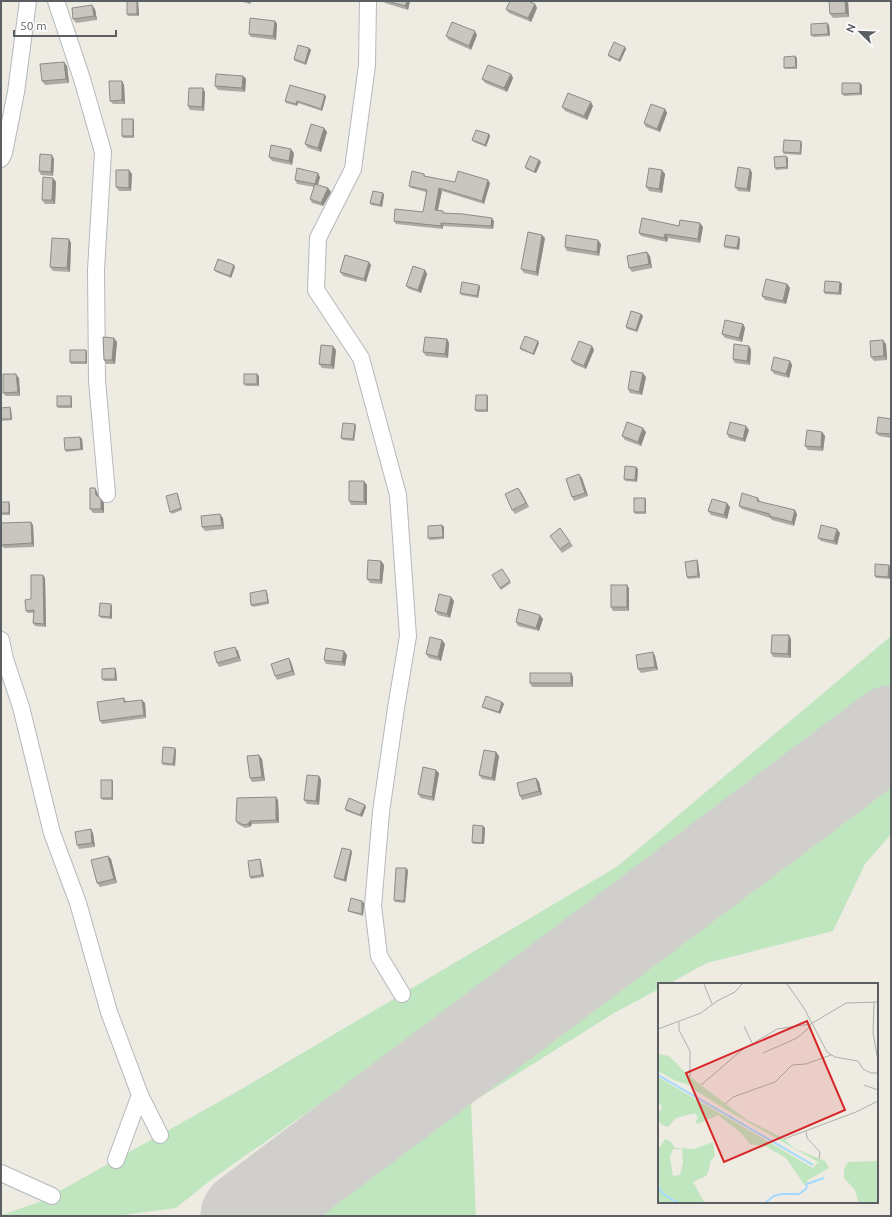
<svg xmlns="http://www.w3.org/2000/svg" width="892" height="1217" font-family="Ubuntu,sans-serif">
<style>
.green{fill:#c0e6bf}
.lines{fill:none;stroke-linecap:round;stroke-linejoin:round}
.runway{stroke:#d0cfcc;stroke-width:91}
.minor-casing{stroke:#b5b9bd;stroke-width:18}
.minor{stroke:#fff;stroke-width:16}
.wall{fill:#adaaa5}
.shaded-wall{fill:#8d8b86}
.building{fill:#c9c6c0;stroke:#8d8b86}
.inset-river{fill:none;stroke:#a2daff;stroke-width:2}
.inset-road{fill:none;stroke:#afafac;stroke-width:1}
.view{fill:#d62828;fill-opacity:0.15;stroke:#d62828;stroke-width:2}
.inset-edge{fill:none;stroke:#5b5f64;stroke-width:2}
</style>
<rect width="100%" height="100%" fill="#eeebe3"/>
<g class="green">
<path d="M 891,636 L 891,685 L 682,842 L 441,1019 L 212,1179 L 176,1208 L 123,1215 L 121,1216 L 1,1216 L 1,1215 L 40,1202 L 240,1090 L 618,866 Z"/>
<path d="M 891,768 L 891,834 L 865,864 L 833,931 L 707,963 L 668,984 L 659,984 L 659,989 L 614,1013 L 471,1103 L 476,1216 L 278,1216 L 586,994 Z"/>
</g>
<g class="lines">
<path class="runway" d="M 246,1216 L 891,731"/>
<defs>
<g id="minor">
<path d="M 56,1 L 82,79 L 103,152 L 96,270 L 97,381 L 107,494"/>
<path d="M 368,1 L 367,65 L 353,169 L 318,238 L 316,290 L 361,358 L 398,495 L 408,636 L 396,708 L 381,812 L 373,906 L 379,956 L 402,994"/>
<path d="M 1,159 L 4,153 L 16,92 L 28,1"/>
<path d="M 1,640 L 5,659 L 21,707 L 52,833 L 78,903 L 109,1012 L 140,1095 L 160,1135"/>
<path d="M 116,1160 L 140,1095"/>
<path d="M 1,1173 L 52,1196"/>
</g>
</defs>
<use href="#minor" class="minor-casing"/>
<use href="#minor" class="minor"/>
</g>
<g class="wall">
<path d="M 138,1 L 139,16 L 128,16 L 127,14 Z"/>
<path d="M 239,1 L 251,1 L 250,4 Z"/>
<path d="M 383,1 L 410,1 L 408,10 L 385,3 Z"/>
<path d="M 848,1 L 849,17 L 833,18 L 830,14 Z"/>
<path d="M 535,4 L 537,8 L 531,22 L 509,13 L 506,9 Z"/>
<path d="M 95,9 L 97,20 L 76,23 L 73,19 Z"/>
<path d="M 275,21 L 277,24 L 276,40 L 251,37 L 249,34 Z"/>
<path d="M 829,25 L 830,36 L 813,37 L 811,35 Z"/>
<path d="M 477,35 L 471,50 L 449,40 L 446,36 Z"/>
<path d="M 625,47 L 626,49 L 620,62 L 609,57 L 608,55 Z"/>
<path d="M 309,48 L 311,50 L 306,65 L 295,61 L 294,59 Z"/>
<path d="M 795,56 L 797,58 L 797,69 L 786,69 L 784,68 Z"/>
<path d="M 64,62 L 67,66 L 69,83 L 45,85 L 42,81 Z"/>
<path d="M 511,74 L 513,78 L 507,92 L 485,83 L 482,79 Z"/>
<path d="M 243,76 L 246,79 L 245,92 L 218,90 L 215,86 Z"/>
<path d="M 122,81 L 124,85 L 125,104 L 113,104 L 110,101 Z"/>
<path d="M 862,85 L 862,95 L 844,96 L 842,94 Z"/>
<path d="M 205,92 L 204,111 L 190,110 L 188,106 Z"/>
<path d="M 325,95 L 326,97 L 322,111 L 298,103 L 297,106 L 286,103 L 285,101 Z"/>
<path d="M 593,106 L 587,120 L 565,111 L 562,107 Z"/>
<path d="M 665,109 L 667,113 L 660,132 L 646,127 L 644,123 Z"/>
<path d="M 134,121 L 134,138 L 123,138 L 122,136 Z"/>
<path d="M 324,128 L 327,132 L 321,152 L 308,148 L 305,144 Z"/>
<path d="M 489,134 L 490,136 L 486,147 L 474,142 L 472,140 Z"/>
<path d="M 802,143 L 801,155 L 784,154 L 783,152 Z"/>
<path d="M 294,153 L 292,165 L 272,161 L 269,157 Z"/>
<path d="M 788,158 L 788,169 L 776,170 L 775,168 Z"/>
<path d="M 54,159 L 53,176 L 41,175 L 39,171 Z"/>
<path d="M 539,160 L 541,162 L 536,173 L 526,169 L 525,167 Z"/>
<path d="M 750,169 L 752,173 L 750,192 L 738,191 L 735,187 Z"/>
<path d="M 662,170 L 665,174 L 662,193 L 649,191 L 646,187 Z"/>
<path d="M 132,174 L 131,191 L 119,191 L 116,187 Z"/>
<path d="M 424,174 L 426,177 L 455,182 L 490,183 L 484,204 L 442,191 L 438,210 L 445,213 L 494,221 L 493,229 L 443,226 L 443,229 L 396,224 L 394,221 L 423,212 L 426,192 L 411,188 L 409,186 Z"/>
<path d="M 320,177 L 318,185 L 328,188 L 331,192 L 323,206 L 312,203 L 310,199 L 314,187 L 297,184 L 295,180 Z"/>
<path d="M 53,178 L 56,182 L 55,204 L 45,204 L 42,200 Z"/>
<path d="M 383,193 L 384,195 L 382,207 L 371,205 L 370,203 Z"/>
<path d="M 679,226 L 703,227 L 700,243 L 668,238 L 667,242 L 641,236 L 639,233 Z"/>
<path d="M 545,238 L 538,276 L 524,273 L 521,269 Z"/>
<path d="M 69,239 L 71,243 L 70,272 L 53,271 L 50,267 Z"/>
<path d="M 740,239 L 739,250 L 725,248 L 724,246 Z"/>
<path d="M 601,244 L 599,256 L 567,251 L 565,247 Z"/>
<path d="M 650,256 L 652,268 L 632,272 L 629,268 Z"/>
<path d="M 234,265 L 235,267 L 231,278 L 216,272 L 214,270 Z"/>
<path d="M 371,265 L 366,282 L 343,276 L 340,272 Z"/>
<path d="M 425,270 L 427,274 L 421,293 L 409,289 L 406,286 Z"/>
<path d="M 840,282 L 842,284 L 841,295 L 825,294 L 824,292 Z"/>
<path d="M 787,284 L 790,288 L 786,304 L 765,300 L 762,296 Z"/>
<path d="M 479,285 L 480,287 L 478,298 L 461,295 L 460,293 Z"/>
<path d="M 643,316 L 637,332 L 627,329 L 626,327 Z"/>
<path d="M 743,324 L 745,328 L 742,342 L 725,338 L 722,334 Z"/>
<path d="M 447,339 L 449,343 L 448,358 L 426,356 L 423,352 Z"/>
<path d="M 117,342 L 115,364 L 106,364 L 104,360 Z"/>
<path d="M 539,343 L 534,355 L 521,350 L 520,348 Z"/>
<path d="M 886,344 L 887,360 L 874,361 L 871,357 Z"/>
<path d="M 592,346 L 594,350 L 586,369 L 574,364 L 571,360 Z"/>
<path d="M 749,346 L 751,350 L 750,365 L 735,363 L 733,359 Z"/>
<path d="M 336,350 L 334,369 L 322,368 L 319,364 Z"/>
<path d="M 87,352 L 87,363 L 86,364 L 71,364 L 70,362 Z"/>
<path d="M 790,361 L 792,365 L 789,378 L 774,374 L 771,370 Z"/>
<path d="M 257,374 L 259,376 L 259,386 L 246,386 L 244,384 Z"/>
<path d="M 646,377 L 642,395 L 630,393 L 628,389 Z"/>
<path d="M 19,378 L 20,396 L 6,396 L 3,393 Z"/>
<path d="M 487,395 L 488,397 L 488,412 L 477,412 L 475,410 Z"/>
<path d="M 72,398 L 72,408 L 58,408 L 57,406 Z"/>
<path d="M 1,408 L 11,409 L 12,420 L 1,421 Z"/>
<path d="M 891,419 L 891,438 L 879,436 L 876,433 Z"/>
<path d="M 356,426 L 354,441 L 343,440 L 341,438 Z"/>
<path d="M 749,430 L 745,442 L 729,438 L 727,434 Z"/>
<path d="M 646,432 L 641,446 L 625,440 L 622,436 Z"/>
<path d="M 822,432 L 825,436 L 823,451 L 808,450 L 805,446 Z"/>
<path d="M 80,437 L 82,439 L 83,450 L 66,452 L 65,450 Z"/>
<path d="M 638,469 L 637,482 L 625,481 L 624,479 Z"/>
<path d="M 582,478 L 588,496 L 574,501 L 572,497 Z"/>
<path d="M 364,481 L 367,485 L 367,505 L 351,505 L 349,501 Z"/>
<path d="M 95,488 L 97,492 L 99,497 L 104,503 L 104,513 L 93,513 L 90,509 Z"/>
<path d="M 521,492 L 529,507 L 515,514 L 512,510 Z"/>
<path d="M 177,493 L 178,495 L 182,510 L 172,514 L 170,512 Z"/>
<path d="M 645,498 L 646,500 L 646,514 L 635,514 L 634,512 Z"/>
<path d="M 758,498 L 761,502 L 797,514 L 794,526 L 772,520 L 770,518 L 742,509 L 739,506 Z"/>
<path d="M 1,502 L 10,504 L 10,515 L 1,515 Z"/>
<path d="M 730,507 L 727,519 L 711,515 L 708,511 Z"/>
<path d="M 223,518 L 224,529 L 205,531 L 202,527 Z"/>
<path d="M 33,525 L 34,547 L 4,548 L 1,545 Z"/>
<path d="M 442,525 L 444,527 L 444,539 L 430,540 L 428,538 Z"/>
<path d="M 560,528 L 573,546 L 562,553 L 550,536 Z"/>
<path d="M 840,533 L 837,545 L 821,541 L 818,538 Z"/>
<path d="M 697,560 L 698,562 L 700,578 L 688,579 L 687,577 Z"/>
<path d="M 381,561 L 384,565 L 382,584 L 370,583 L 367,579 Z"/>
<path d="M 890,567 L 890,579 L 876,578 L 875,576 Z"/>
<path d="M 502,569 L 511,583 L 501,590 L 492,575 Z"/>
<path d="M 45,578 L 46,627 L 35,626 L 33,623 L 34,613 L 28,613 L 26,611 Z"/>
<path d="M 629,588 L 629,611 L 613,611 L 611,607 Z"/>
<path d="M 266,590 L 267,592 L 269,604 L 253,607 L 251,605 Z"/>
<path d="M 451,597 L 454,601 L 450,618 L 438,615 L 435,611 Z"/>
<path d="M 112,606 L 112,619 L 101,618 L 99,616 Z"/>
<path d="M 543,619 L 539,631 L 518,626 L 516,622 Z"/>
<path d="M 791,639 L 791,658 L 773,657 L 771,653 Z"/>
<path d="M 442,640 L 445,644 L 441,661 L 429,658 L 426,654 Z"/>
<path d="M 238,651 L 241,661 L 219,667 L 217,663 Z"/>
<path d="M 344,651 L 347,655 L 345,666 L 326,664 L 324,660 Z"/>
<path d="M 653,652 L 655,656 L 658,670 L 641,673 L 638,669 Z"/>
<path d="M 291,662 L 295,675 L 277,680 L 275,676 Z"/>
<path d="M 115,668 L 116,670 L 117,681 L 104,681 L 102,679 Z"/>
<path d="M 571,673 L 573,677 L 573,687 L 532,687 L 530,683 Z"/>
<path d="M 124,698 L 126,701 L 145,703 L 146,718 L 102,724 L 100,721 Z"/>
<path d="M 502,702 L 504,704 L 500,714 L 483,708 L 482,707 Z"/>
<path d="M 176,750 L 175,766 L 163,765 L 162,763 Z"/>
<path d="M 496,752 L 499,756 L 495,781 L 482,779 L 479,775 Z"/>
<path d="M 262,759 L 265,781 L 252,782 L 250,778 Z"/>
<path d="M 439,773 L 434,801 L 421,798 L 418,794 Z"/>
<path d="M 319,776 L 321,780 L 319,805 L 307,804 L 304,800 Z"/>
<path d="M 536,778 L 539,782 L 542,795 L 522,800 L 520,796 Z"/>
<path d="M 112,780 L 113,782 L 113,800 L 103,800 L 101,798 Z"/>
<path d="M 278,800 L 279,823 L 252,824 L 250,827 L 245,828 L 238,824 L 236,821 Z"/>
<path d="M 366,807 L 362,817 L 346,811 L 345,809 Z"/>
<path d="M 483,826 L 485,828 L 484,844 L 473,844 L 472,842 Z"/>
<path d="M 93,833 L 95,847 L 79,849 L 77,845 Z"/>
<path d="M 352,852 L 346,882 L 336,879 L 334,877 Z"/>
<path d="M 108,856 L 111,859 L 117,883 L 100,887 L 97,883 Z"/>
<path d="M 261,861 L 264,877 L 251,879 L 250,877 Z"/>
<path d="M 408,870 L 405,903 L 395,902 L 394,900 Z"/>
<path d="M 362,901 L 364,903 L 363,916 L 350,912 L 348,911 Z"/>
</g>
<g class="shaded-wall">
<path d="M 137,1 L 138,1 L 139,16 L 137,14 Z"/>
<path d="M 248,1 L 251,1 L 250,4 Z"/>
<path d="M 407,1 L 410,1 L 408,10 L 405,6 Z"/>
<path d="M 845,1 L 848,1 L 849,17 L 846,13 Z"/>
<path d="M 535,4 L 537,8 L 531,22 L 528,18 Z"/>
<path d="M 92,5 L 95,9 L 97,20 L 94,16 Z"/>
<path d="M 275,21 L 277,24 L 276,40 L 273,36 Z"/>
<path d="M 827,23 L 829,25 L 830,36 L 828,34 Z"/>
<path d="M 475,31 L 477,35 L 471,50 L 469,46 Z"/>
<path d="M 625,47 L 626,49 L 620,62 L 619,60 Z"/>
<path d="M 309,48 L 311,50 L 306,65 L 305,63 Z"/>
<path d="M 795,56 L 797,58 L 797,69 L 796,67 Z"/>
<path d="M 64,62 L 67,66 L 69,83 L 66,79 Z"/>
<path d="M 511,74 L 513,78 L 507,92 L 504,88 Z"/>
<path d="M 243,76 L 246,79 L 245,92 L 242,88 Z"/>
<path d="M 122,81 L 124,85 L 125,104 L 122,100 Z"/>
<path d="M 860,83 L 862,85 L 862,95 L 860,93 Z"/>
<path d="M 203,88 L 205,92 L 204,111 L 202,107 Z"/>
<path d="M 325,95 L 326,97 L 322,111 L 321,109 Z"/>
<path d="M 297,101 L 298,103 L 297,106 L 296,104 Z"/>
<path d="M 591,102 L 593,106 L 587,120 L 584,116 Z"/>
<path d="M 665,109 L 667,113 L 660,132 L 657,129 Z"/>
<path d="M 133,119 L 134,121 L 134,138 L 133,136 Z"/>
<path d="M 324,128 L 327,132 L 321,152 L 318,148 Z"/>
<path d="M 489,134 L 490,136 L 486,147 L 485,145 Z"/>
<path d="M 801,141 L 802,143 L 801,155 L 800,153 Z"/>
<path d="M 291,149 L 294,153 L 292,165 L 289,161 Z"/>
<path d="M 52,155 L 54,159 L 53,176 L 51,172 Z"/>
<path d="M 786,156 L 788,158 L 788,169 L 787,167 Z"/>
<path d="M 539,160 L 541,162 L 536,173 L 534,172 Z"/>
<path d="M 750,169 L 752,173 L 750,192 L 747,189 Z"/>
<path d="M 129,170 L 132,174 L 131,191 L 129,188 Z"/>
<path d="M 662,170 L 665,174 L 662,193 L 659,189 Z"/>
<path d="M 318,173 L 320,177 L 317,188 L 315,184 Z"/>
<path d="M 53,178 L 56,182 L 55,204 L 52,200 Z"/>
<path d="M 488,180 L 490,183 L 484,204 L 482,201 Z"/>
<path d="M 328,188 L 331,192 L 323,206 L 321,203 Z"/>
<path d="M 439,188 L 442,191 L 437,213 L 435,210 Z"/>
<path d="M 383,193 L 384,195 L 382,207 L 380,205 Z"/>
<path d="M 492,218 L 494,221 L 493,229 L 491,226 Z"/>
<path d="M 441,223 L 443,226 L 443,229 L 441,226 Z"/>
<path d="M 700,223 L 703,227 L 700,243 L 698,239 Z"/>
<path d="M 665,234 L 668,238 L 667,242 L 664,238 Z"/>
<path d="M 542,235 L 545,238 L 538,276 L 536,272 Z"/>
<path d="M 739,237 L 740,239 L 739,250 L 737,248 Z"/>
<path d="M 69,239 L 71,243 L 70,272 L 67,268 Z"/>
<path d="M 598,240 L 601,244 L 599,256 L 597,252 Z"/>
<path d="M 647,252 L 650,256 L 652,268 L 649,264 Z"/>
<path d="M 369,262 L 371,265 L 366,282 L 364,279 Z"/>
<path d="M 234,265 L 235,267 L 231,278 L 230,276 Z"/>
<path d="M 425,270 L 427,274 L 421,293 L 418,290 Z"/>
<path d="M 840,282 L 842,284 L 841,295 L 839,293 Z"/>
<path d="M 787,284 L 790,288 L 786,304 L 783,301 Z"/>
<path d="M 479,285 L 480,287 L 478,298 L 477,296 Z"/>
<path d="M 641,314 L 643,316 L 637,332 L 636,330 Z"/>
<path d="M 743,324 L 745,328 L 742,342 L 739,338 Z"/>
<path d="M 114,338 L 117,342 L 115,364 L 112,360 Z"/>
<path d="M 447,339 L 449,343 L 448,358 L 445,354 Z"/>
<path d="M 883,340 L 886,344 L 887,360 L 884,356 Z"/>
<path d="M 538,341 L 539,343 L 534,355 L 533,354 Z"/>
<path d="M 333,346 L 336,350 L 334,369 L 331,365 Z"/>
<path d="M 592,346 L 594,350 L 586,369 L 584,366 Z"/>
<path d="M 749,346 L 751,350 L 750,365 L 747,361 Z"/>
<path d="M 86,350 L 87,352 L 87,363 L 86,364 L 85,362 Z"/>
<path d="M 790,361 L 792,365 L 789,378 L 786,374 Z"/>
<path d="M 643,373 L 646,377 L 642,395 L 639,392 Z"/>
<path d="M 16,374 L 19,378 L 20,396 L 18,392 Z"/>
<path d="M 257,374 L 259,376 L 259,386 L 257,384 Z"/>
<path d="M 487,395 L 488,397 L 488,412 L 487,410 Z"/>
<path d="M 71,396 L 72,398 L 72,408 L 71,406 Z"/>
<path d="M 10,407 L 11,409 L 12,420 L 11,419 Z"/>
<path d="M 355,424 L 356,426 L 354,441 L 353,439 Z"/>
<path d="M 746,426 L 749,430 L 745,442 L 743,439 Z"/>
<path d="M 643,428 L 646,432 L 641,446 L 638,442 Z"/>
<path d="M 822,432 L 825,436 L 823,451 L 821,447 Z"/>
<path d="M 80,437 L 82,439 L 83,450 L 81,449 Z"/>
<path d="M 636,467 L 638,469 L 637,482 L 635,480 Z"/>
<path d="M 579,474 L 582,478 L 588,496 L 585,493 Z"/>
<path d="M 364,481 L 367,485 L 367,505 L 364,502 Z"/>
<path d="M 95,488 L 97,492 L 99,499 L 96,495 Z"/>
<path d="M 518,488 L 521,492 L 529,507 L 526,503 Z"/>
<path d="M 177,493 L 178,495 L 182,510 L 181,508 Z"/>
<path d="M 645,498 L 646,500 L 646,514 L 645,512 Z"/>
<path d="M 101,499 L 104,503 L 104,513 L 101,509 Z"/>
<path d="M 9,502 L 10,504 L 10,515 L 9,513 Z"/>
<path d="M 727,503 L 730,507 L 727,519 L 724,515 Z"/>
<path d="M 795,510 L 797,514 L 794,526 L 792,522 Z"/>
<path d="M 220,514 L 223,518 L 224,529 L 222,525 Z"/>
<path d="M 31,522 L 33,525 L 34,547 L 32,543 Z"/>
<path d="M 442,525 L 444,527 L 444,539 L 443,537 Z"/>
<path d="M 837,529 L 840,533 L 837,545 L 834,541 Z"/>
<path d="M 697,560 L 698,562 L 700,578 L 698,576 Z"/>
<path d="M 381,561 L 384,565 L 382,584 L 380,580 Z"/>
<path d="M 889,565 L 890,567 L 890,579 L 888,577 Z"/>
<path d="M 43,575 L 45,578 L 46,627 L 44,624 Z"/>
<path d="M 627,585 L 629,588 L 629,611 L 627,607 Z"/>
<path d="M 266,590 L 267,592 L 269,604 L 268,602 Z"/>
<path d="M 451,597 L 454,601 L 450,618 L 447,614 Z"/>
<path d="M 111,604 L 112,606 L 112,619 L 110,617 Z"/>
<path d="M 540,615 L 543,619 L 539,631 L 536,628 Z"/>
<path d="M 789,635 L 791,639 L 791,658 L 788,654 Z"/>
<path d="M 442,640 L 445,644 L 441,661 L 438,657 Z"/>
<path d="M 235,647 L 238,651 L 241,661 L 238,657 Z"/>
<path d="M 344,651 L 347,655 L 345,666 L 342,662 Z"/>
<path d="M 653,652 L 655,656 L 658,670 L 655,667 Z"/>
<path d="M 289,658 L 291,662 L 295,675 L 292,671 Z"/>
<path d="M 115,668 L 116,670 L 117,681 L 115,679 Z"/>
<path d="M 571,673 L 573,677 L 573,687 L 571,683 Z"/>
<path d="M 142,700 L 145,703 L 146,718 L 144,715 Z"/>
<path d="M 502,702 L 504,704 L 500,714 L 499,712 Z"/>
<path d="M 175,748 L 176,750 L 175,766 L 173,764 Z"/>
<path d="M 496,752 L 499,756 L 495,781 L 492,778 Z"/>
<path d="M 259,755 L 262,759 L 265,781 L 262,777 Z"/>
<path d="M 436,770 L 439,773 L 434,801 L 432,797 Z"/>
<path d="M 319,776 L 321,780 L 319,805 L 316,801 Z"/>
<path d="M 536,778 L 539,782 L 542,795 L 539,791 Z"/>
<path d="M 112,780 L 113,782 L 113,800 L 112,798 Z"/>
<path d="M 276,797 L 278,800 L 279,823 L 276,820 Z"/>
<path d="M 365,805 L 366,807 L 362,817 L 360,815 Z"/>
<path d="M 250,821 L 252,824 L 250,827 L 248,824 Z"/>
<path d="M 483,826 L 485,828 L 484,844 L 482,843 Z"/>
<path d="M 91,829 L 93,833 L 95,847 L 92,843 Z"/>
<path d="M 351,850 L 352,852 L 346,882 L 344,880 Z"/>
<path d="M 108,856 L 111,859 L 117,883 L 114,879 Z"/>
<path d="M 260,859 L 261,861 L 264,877 L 262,875 Z"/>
<path d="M 406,868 L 408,870 L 405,903 L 404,901 Z"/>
<path d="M 362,901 L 364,903 L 363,916 L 362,914 Z"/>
</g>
<g class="building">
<rect x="127" y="1" width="10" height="13"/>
<path d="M 387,1 L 407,1 L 405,6 Z"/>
<path d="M 510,1 L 528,1 L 535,4 L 528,18 L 506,9 Z"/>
<path d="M 829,1 L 845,1 L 846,13 L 830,14 Z"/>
<path d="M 92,5 L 94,16 L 73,19 L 72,8 Z"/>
<path d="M 250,18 L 275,21 L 273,36 L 249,34 Z"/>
<path d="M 452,22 L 475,31 L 469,46 L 446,36 Z"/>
<path d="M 827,23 L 828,34 L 811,35 L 811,24 Z"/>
<path d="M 614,42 L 625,47 L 619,60 L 608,55 Z"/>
<path d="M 298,45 L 309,48 L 305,63 L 294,59 Z"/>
<path d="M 795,56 L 796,67 L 784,68 L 784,57 Z"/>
<path d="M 64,62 L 66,79 L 42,81 L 40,64 Z"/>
<path d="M 488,65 L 511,74 L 504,88 L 482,79 Z"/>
<path d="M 216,74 L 243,76 L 242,88 L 215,86 Z"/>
<path d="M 109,81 L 122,81 L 122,100 L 110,101 Z"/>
<path d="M 842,83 L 860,83 L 860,93 L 842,94 Z"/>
<path d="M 290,85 L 325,95 L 321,109 L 297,101 L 296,104 L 285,101 Z"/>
<path d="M 189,88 L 203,88 L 202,107 L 188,106 Z"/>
<path d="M 568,93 L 591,102 L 584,116 L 562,107 Z"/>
<path d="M 651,104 L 665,109 L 657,129 L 644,123 Z"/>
<rect x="122" y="119" width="11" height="17"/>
<path d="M 311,124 L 324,128 L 318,148 L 305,144 Z"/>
<path d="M 476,130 L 489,134 L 485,145 L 472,140 Z"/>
<path d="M 784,140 L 801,141 L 800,153 L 783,152 Z"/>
<path d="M 271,145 L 291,149 L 289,161 L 269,157 Z"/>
<path d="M 40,154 L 52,155 L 51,172 L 39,171 Z"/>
<path d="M 530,156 L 539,160 L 534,172 L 525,167 Z"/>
<path d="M 786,156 L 787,167 L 775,168 L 774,157 Z"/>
<path d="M 738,167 L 750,169 L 747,189 L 735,187 Z"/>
<path d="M 297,168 L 318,173 L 315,184 L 295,180 Z"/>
<path d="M 649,168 L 662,170 L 659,189 L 646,187 Z"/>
<path d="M 116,170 L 129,170 L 129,188 L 116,187 Z"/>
<path d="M 412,171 L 424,174 L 424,176 L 455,182 L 458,171 L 488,180 L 482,201 L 439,188 L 435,210 L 443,211 L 443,213 L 463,214 L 492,218 L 491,226 L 441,223 L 441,226 L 394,221 L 395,209 L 423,212 L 427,190 L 409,186 Z"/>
<path d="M 43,177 L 53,178 L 52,200 L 42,200 Z"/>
<path d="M 315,184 L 328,188 L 321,203 L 310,199 Z"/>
<path d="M 373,191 L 383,193 L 380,205 L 370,203 Z"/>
<path d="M 642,218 L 679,226 L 680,220 L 700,223 L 698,239 L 665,234 L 664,238 L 639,233 Z"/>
<path d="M 528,232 L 542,235 L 536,272 L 521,269 Z"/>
<path d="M 566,235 L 598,240 L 597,252 L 565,247 Z"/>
<path d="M 726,235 L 739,237 L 737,248 L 724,246 Z"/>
<path d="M 52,238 L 69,239 L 67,268 L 50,267 Z"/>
<path d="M 647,252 L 649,264 L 629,268 L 627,256 Z"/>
<path d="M 345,255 L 369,262 L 364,279 L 340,272 Z"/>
<path d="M 218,259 L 234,265 L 230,276 L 214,270 Z"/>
<path d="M 413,266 L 425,270 L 418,290 L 406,286 Z"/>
<path d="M 766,279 L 787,284 L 783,301 L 762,296 Z"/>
<path d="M 825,281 L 840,282 L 839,293 L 824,292 Z"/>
<path d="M 462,282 L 479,285 L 477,296 L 460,293 Z"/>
<path d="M 631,311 L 641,314 L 636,330 L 626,327 Z"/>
<path d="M 725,320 L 743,324 L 739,338 L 722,334 Z"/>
<path d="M 525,336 L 538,341 L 533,354 L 520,348 Z"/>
<path d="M 103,337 L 114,338 L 112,360 L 104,360 Z"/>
<path d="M 425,337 L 447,339 L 445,354 L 423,352 Z"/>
<path d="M 883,340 L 884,356 L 871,357 L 870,341 Z"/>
<path d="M 579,341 L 592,346 L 584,366 L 571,360 Z"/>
<path d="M 734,344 L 749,346 L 747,361 L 733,359 Z"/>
<path d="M 321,345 L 333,346 L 331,365 L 319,364 Z"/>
<path d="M 70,350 L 86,350 L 86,361 L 85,362 L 70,362 Z"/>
<path d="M 774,357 L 790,361 L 786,374 L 771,370 Z"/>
<path d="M 631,371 L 643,373 L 639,392 L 628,389 Z"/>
<path d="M 3,374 L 16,374 L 18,392 L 3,393 Z"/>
<rect x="244" y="374" width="13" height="10"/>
<path d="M 476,395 L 487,395 L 487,410 L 475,410 Z"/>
<rect x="57" y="396" width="14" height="10"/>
<path d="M 10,407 L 11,419 L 1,419 L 1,408 Z"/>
<path d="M 878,417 L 891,419 L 891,434 L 876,433 Z"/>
<path d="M 627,422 L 643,428 L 638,442 L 622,436 Z"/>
<path d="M 730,422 L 746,426 L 743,439 L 727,434 Z"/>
<path d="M 343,423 L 355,424 L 353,439 L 341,438 Z"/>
<path d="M 807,430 L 822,432 L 821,447 L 805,446 Z"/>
<path d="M 80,437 L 81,449 L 65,450 L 64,438 Z"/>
<path d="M 625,466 L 636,467 L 635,480 L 624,479 Z"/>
<path d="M 579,474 L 585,493 L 572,497 L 566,479 Z"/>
<path d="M 349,481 L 364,481 L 364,502 L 349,501 Z"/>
<path d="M 90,488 L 95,488 L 96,495 L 101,499 L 101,509 L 90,509 Z"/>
<path d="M 518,488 L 526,503 L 512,510 L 505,494 Z"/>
<path d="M 177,493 L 181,508 L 170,512 L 166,496 Z"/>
<path d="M 742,493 L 758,498 L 757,501 L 795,510 L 792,522 L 769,516 L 770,514 L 739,506 Z"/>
<rect x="634" y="498" width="11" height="14"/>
<path d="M 712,499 L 727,503 L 724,515 L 708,511 Z"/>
<rect x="1" y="502" width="8" height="11"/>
<path d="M 220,514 L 222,525 L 202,527 L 201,516 Z"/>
<path d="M 31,522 L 32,543 L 1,545 L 1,523 Z"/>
<path d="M 442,525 L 443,537 L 428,538 L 428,526 Z"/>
<path d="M 821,525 L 837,529 L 834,541 L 818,538 Z"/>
<path d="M 560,528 L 570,542 L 560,549 L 550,536 Z"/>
<path d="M 368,560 L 381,561 L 380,580 L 367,579 Z"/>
<path d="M 697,560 L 698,576 L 687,577 L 685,562 Z"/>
<path d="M 875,564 L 889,565 L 888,577 L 875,576 Z"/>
<path d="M 502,569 L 510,581 L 500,588 L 492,575 Z"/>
<path d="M 31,575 L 43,575 L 44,624 L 33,623 L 34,610 L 26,611 L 25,600 L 31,599 Z"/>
<rect x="611" y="585" width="16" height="22"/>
<path d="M 266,590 L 268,602 L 251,605 L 250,593 Z"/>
<path d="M 439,594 L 451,597 L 447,614 L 435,611 Z"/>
<path d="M 100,603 L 111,604 L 110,617 L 99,616 Z"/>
<path d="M 519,609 L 540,615 L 536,628 L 516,622 Z"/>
<path d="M 772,635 L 789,635 L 788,654 L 771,653 Z"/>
<path d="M 430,637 L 442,640 L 438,657 L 426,654 Z"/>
<path d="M 235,647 L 238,657 L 217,663 L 214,652 Z"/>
<path d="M 326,648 L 344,651 L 342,662 L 324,660 Z"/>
<path d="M 653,652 L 655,667 L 638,669 L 636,655 Z"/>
<path d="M 289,658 L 292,671 L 275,676 L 271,664 Z"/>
<path d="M 115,668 L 115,679 L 102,679 L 102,669 Z"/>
<rect x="530" y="673" width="41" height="10"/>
<path d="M 486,696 L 502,702 L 499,712 L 482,707 Z"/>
<path d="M 124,698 L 124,702 L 142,700 L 144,715 L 100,721 L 97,702 Z"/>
<path d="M 163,747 L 175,748 L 173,764 L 162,763 Z"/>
<path d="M 484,750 L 496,752 L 492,778 L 479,775 Z"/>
<path d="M 259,755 L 262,777 L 250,778 L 247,756 Z"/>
<path d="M 423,767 L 436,770 L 432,797 L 418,794 Z"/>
<path d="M 307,775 L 319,776 L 316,801 L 304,800 Z"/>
<path d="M 536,778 L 539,791 L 520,796 L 517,783 Z"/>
<rect x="101" y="780" width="11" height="18"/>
<path d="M 276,797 L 276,820 L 250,821 L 248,824 L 243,825 L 236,821 L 237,798 Z"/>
<path d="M 349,798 L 365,805 L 360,815 L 345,809 Z"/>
<path d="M 473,825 L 483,826 L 482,843 L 472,842 Z"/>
<path d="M 91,829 L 92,843 L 77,845 L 75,832 Z"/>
<path d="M 342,848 L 351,850 L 344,880 L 334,877 Z"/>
<path d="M 108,856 L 114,879 L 97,883 L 91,860 Z"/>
<path d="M 260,859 L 262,875 L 250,877 L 248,861 Z"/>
<path d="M 396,868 L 406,868 L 404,901 L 394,900 Z"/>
<path d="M 351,898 L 362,901 L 362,914 L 348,911 Z"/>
</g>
<g transform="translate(658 983)">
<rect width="220" height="220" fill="#eeebe3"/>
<path d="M 0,71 L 11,73 L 31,93 L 89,137 L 125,155 L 136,165 L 167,178 L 171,185 L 150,197 L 147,203 L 128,175 L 109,164 L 92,161 L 83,150 L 60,132 L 40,141 L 37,139 L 40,135 L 37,130 L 18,135 L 10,144 L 4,142 L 0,138 L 0,131 L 4,124 L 0,119 L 0,94 L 155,185 L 160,179 L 67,126 L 37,107 L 33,102 L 18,98 L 0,88 ZM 7,156 L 13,159 L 17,165 L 36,166 L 55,159 L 57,173 L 52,179 L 51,187 L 48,193 L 35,199 L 46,219 L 0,219 L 0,167 ZM 15,166 L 24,166 L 25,180 L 22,192 L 15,193 L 12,174 ZM 220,178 L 220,219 L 200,219 L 197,207 L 186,195 L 186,186 L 190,179 Z" fill="#c0e6bf" fill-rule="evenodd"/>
<path class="inset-river" d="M 0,92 L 155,182M 0,203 L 5,211 L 19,219M 108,219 L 116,213 L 124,211 L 141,211 L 148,206 L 149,201 L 166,195"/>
<path class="inset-road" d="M 46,1 L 54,21M 129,1 L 146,25 L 169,69 L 177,74 L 200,78 L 205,86 L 213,90 L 219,90 L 220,86M 216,19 L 215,50 L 220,78M 21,39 L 21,47 L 32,68 L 32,94M 86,43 L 94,60M 0,46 L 43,30 L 59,18 L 77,9 L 84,1M 105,70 L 139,55 L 153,43M 43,102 L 84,67 L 119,46 L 153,41 L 188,20 L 220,19M 206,102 L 220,107M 67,121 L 75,114 L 117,99 L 134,82 L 148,81 L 173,72M 148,148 L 149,155 L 162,169 L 161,176M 126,156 L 198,129 L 220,118"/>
<path class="view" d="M 149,38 L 187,127 L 66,179 L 28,90 Z"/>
<rect width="220" height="220" class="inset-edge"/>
</g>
<rect width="892" height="1217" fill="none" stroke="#5b5f64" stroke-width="4"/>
<g transform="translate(860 32) rotate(293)" stroke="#ffffff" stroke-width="3" paint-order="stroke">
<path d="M0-3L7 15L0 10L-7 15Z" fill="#5b5f64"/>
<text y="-6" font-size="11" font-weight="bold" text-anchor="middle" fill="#5b5f64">N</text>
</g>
<path d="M14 30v6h102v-6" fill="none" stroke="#5b5f64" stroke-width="2"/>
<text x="20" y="30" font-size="12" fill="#5b5f64" stroke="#ffffff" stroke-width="3" paint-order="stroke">50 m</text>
</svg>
